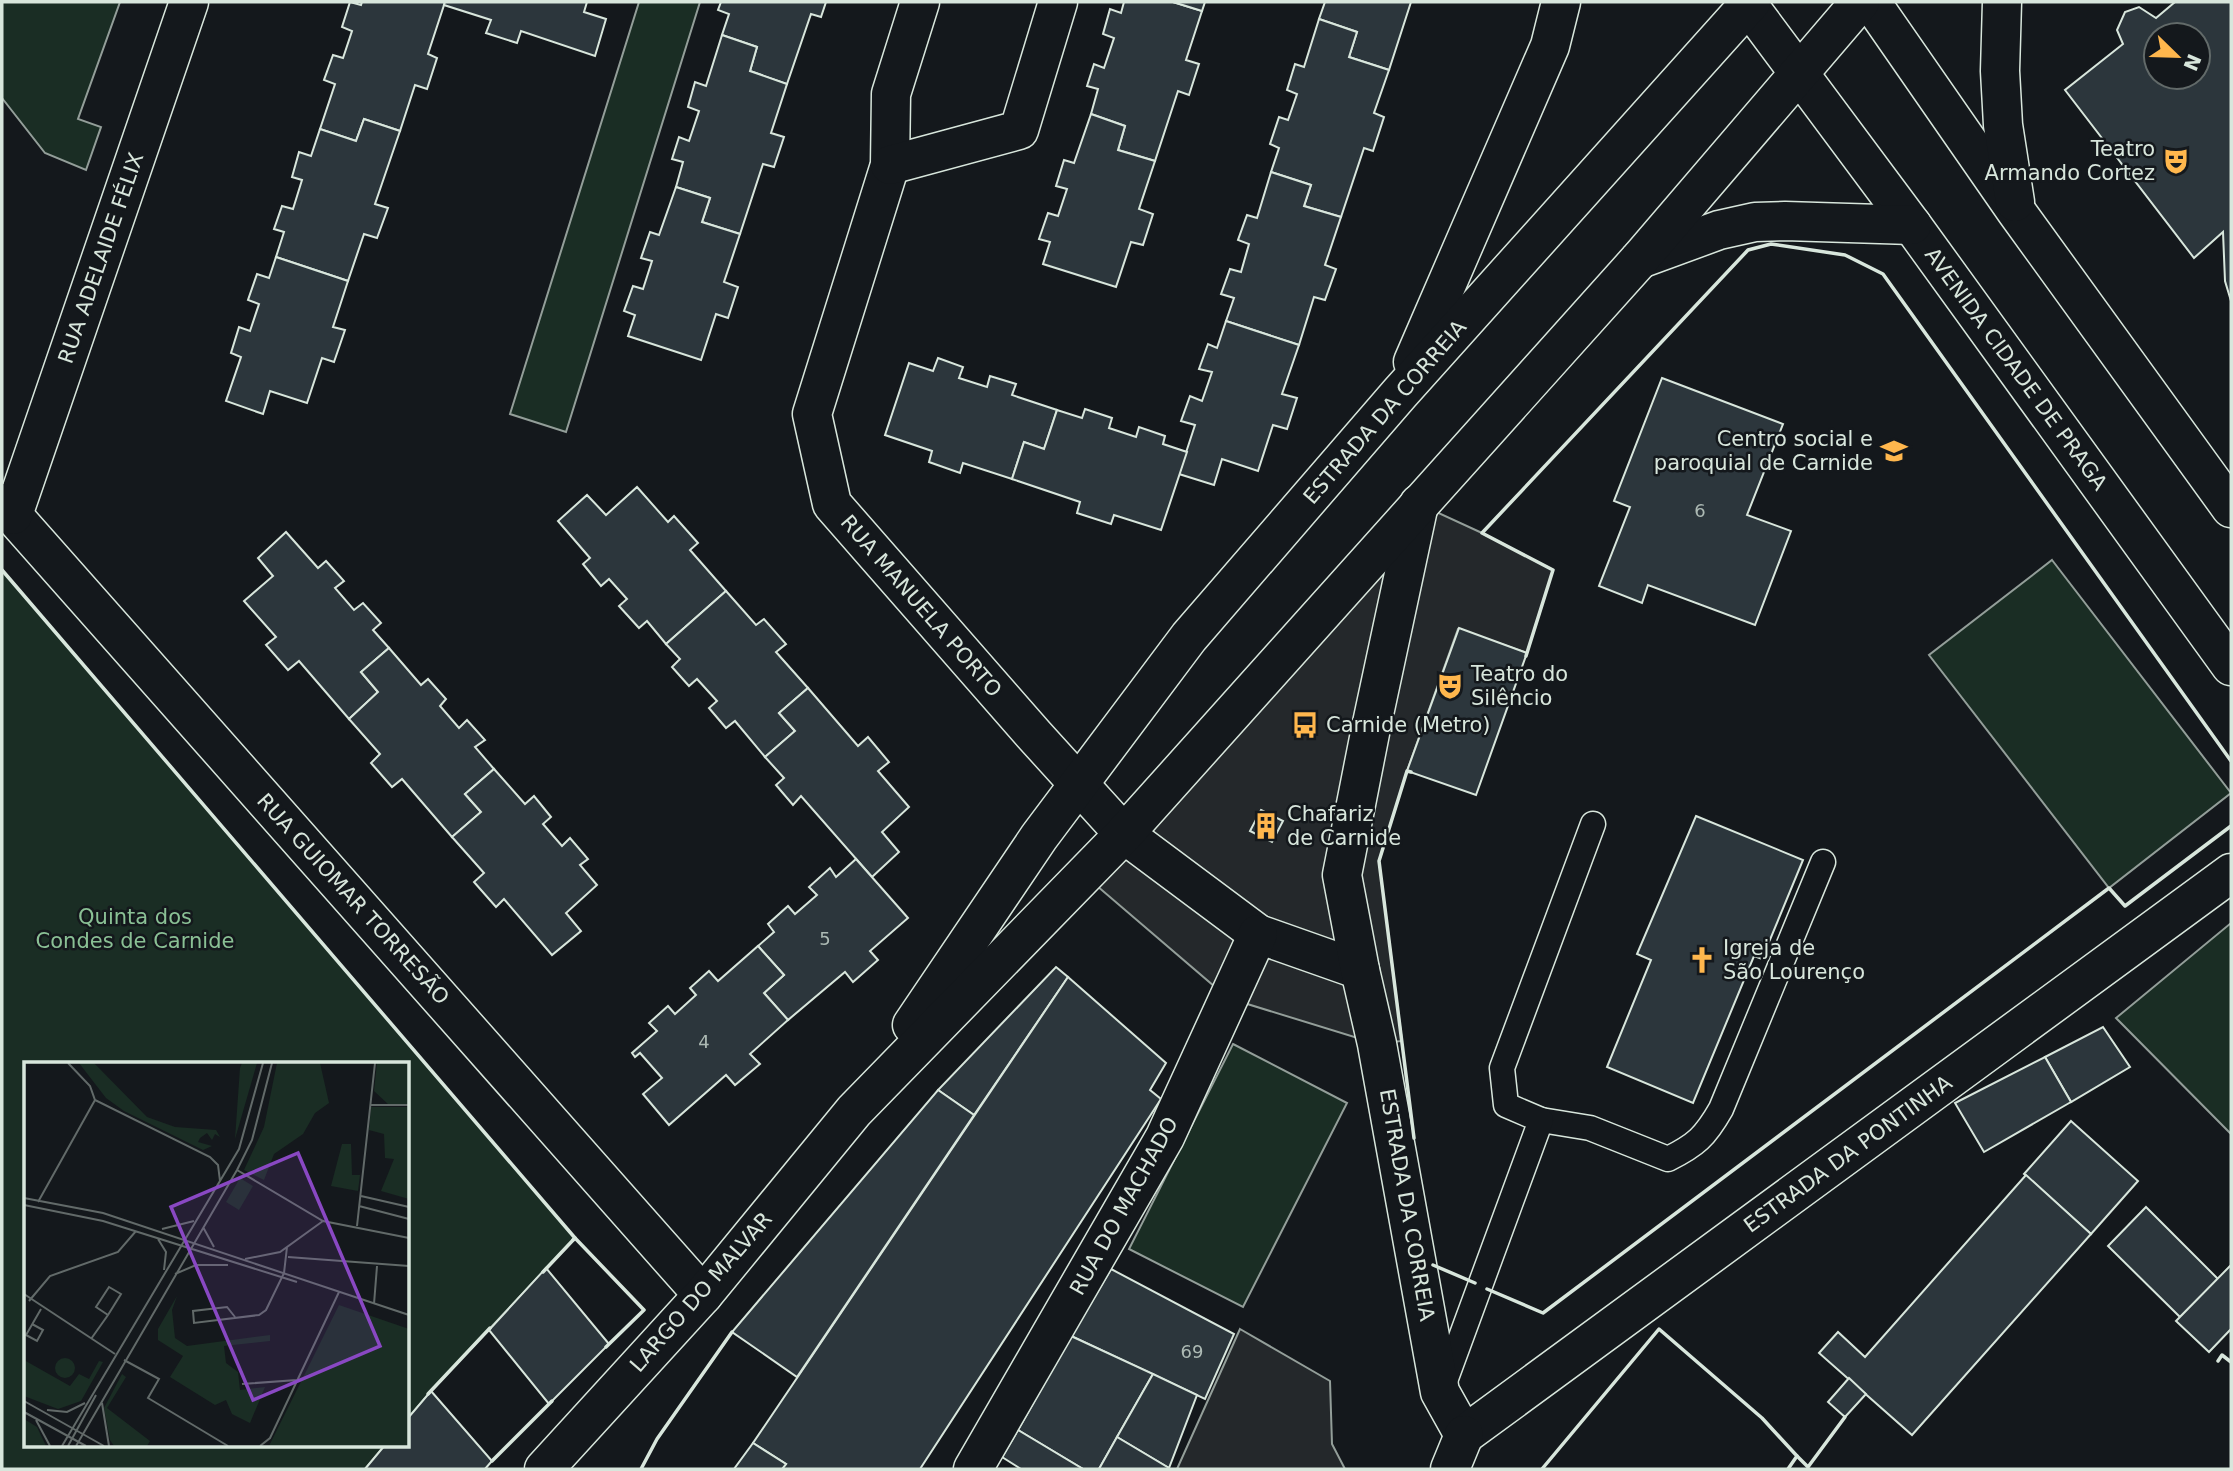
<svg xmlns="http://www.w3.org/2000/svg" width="2233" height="1471" font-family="'DejaVu Sans',sans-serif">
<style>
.green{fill:#1a2d24;stroke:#939e99;stroke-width:2}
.parking{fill:#24282b;stroke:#939e99;stroke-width:2}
.building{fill:#2c363c;stroke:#d8e6dc;stroke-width:2;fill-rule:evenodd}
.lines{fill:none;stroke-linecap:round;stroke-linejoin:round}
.lane-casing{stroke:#d8e6dc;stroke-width:27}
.street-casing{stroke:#d8e6dc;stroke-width:41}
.secondary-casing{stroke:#d8e6dc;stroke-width:41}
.lane{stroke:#14181c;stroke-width:24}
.street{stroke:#14181c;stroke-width:38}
.secondary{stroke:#14181c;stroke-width:38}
.wall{stroke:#d8e6dc;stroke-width:3.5}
.labels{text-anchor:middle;stroke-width:5;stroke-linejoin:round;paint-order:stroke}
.number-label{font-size:18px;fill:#adbab4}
.poi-label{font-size:21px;fill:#d8e6dc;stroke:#14181c;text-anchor:start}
.street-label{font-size:21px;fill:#d8e6dc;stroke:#14181c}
.park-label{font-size:21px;fill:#8ac095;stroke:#14181c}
.inset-road{fill:none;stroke:#626a69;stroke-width:2}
.view{fill:#8948c3;fill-opacity:0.15;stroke:#8948c3;stroke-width:3.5}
.inset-edge{fill:none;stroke:#d8e6dc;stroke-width:3.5}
</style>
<rect width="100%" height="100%" fill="#14181c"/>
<g class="green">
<path d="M 2,2 L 120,2 L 78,119 L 101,127 L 86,170 L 45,153 L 2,98 Z"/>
<path d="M 639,2 L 700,2 L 566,432 L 510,414 Z"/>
<path d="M 2052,560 L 2231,793 L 2109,888 L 1929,655 Z"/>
<path d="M 2,570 L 575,1238 L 431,1391 L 408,1418 L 408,1063 L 26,1063 L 26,1445 L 385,1445 L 365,1469 L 2,1469 Z"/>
<path d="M 2231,923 L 2231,1134 L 2116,1018 Z"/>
<path d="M 1233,1044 L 1347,1103 L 1243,1307 L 1129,1249 Z"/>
</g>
<g class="parking">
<path d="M 1419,504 L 1482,533 L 1553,570 L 1527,653 L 1458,629 L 1407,771 L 1379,861 L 1402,1041 L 1377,1044 L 1228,998 L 1083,874 Z"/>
<path d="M 1240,1329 L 1330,1381 L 1332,1444 L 1345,1469 L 1177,1469 Z"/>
</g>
<g class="building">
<path d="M 350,2 L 361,5 L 362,2 L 445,2 L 428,54 L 437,58 L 427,89 L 415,85 L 400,131 L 364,119 L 356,141 L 320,129 L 335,84 L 324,80 L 333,55 L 343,58 L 352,31 L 342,27 Z"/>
<path d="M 445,2 L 587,2 L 584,12 L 606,19 L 595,56 L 521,31 L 517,43 L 486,33 L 491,20 L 444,5 Z"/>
<path d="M 721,2 L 826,2 L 821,17 L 811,14 L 787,84 L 750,71 L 757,47 L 722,35 L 729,14 L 718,10 Z"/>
<path d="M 1124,2 L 1173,2 L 1202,11 L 1186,60 L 1199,64 L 1189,95 L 1178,91 L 1155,161 L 1118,150 L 1125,126 L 1091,114 L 1098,89 L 1087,86 L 1094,64 L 1104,68 L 1114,38 L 1103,34 L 1110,9 L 1121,13 Z"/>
<path d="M 1173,2 L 1205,2 L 1202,11 Z"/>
<path d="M 1325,2 L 1411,2 L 1389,70 L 1349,57 L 1357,32 L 1319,19 Z"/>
<path d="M 2175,2 L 2231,2 L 2231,301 L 2225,281 L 2223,232 L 2194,258 L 2065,90 L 2123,44 L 2117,30 L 2125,12 L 2139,7 L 2156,18 ZM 2156,35 L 2198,35 L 2198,77 L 2156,77 Z"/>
<path d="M 1319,19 L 1357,32 L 1349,57 L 1389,70 L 1374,113 L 1384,117 L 1373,151 L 1364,148 L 1341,217 L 1304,206 L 1311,185 L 1271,172 L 1279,148 L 1270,144 L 1279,117 L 1288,120 L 1297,94 L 1287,90 L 1295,64 L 1304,67 Z"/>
<path d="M 722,35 L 757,47 L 750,71 L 787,84 L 771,133 L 784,137 L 774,167 L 763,164 L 740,234 L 702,222 L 710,198 L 676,187 L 683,162 L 672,159 L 679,137 L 689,141 L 699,111 L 688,107 L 695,82 L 706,86 Z"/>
<path d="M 1091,114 L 1125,126 L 1118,150 L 1155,161 L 1139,209 L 1153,214 L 1143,245 L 1131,242 L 1116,287 L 1043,264 L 1050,242 L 1039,239 L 1048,213 L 1058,216 L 1067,189 L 1056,186 L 1064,160 L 1074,163 Z"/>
<path d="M 364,119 L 400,131 L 375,204 L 388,208 L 377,238 L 364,234 L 348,281 L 276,257 L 284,232 L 274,229 L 282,206 L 293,209 L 302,180 L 292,177 L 299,152 L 311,156 L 320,129 L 356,141 Z"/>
<path d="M 1271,172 L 1311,185 L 1304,206 L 1341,217 L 1325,265 L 1336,269 L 1325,300 L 1314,297 L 1299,345 L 1226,321 L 1234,298 L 1221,294 L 1230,269 L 1241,272 L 1249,244 L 1238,240 L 1247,215 L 1257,218 Z"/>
<path d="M 676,187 L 710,198 L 702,222 L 740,234 L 724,282 L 738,287 L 728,318 L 716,314 L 701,360 L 628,336 L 635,315 L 624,311 L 633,286 L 643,289 L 652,261 L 641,258 L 650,232 L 659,235 Z"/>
<path d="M 276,257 L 348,281 L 333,327 L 345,330 L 334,362 L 322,358 L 307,403 L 270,391 L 263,414 L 226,401 L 241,357 L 231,353 L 239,327 L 250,331 L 259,304 L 248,300 L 257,274 L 269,278 Z"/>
<path d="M 1226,321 L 1299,345 L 1282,394 L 1297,398 L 1287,429 L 1273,425 L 1258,471 L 1222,459 L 1214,485 L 1179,474 L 1195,425 L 1181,421 L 1190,396 L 1202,401 L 1212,372 L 1199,369 L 1208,344 L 1217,348 Z"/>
<path d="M 938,358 L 963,367 L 959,378 L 987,387 L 990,376 L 1016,384 L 1012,395 L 1057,410 L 1044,449 L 1024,442 L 1012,479 L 963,463 L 960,473 L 929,462 L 932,451 L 885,435 L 909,363 L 933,371 Z"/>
<path d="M 1662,378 L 1783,424 L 1747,515 L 1791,531 L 1755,625 L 1648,585 L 1642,603 L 1599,586 L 1630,507 L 1614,501 Z"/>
<path d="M 1085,409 L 1112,418 L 1109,428 L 1136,437 L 1139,427 L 1165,436 L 1163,444 L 1187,452 L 1161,530 L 1114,515 L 1111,524 L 1077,513 L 1080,502 L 1012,479 L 1024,442 L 1044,449 L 1057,410 L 1082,418 Z"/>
<path d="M 637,487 L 668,522 L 674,516 L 698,543 L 690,550 L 726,591 L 666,644 L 647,621 L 639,628 L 619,606 L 627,599 L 609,579 L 601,586 L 583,564 L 590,558 L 558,521 L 587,495 L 606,515 Z"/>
<path d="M 286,532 L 318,568 L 326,561 L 344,581 L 335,588 L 354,610 L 363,603 L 381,623 L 373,630 L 389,648 L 361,672 L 378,692 L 349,719 L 299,661 L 288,670 L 266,645 L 276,637 L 244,601 L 273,576 L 258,558 Z"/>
<path d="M 726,591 L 756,625 L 764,619 L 786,644 L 776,652 L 808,688 L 779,713 L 795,731 L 765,757 L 735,721 L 726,728 L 709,708 L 717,701 L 697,679 L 689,686 L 672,667 L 680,659 L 666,644 Z"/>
<path d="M 1459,628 L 1527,653 L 1476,795 L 1407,771 Z"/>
<path d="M 389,648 L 421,685 L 428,679 L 446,699 L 440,706 L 459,728 L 467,720 L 485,740 L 475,747 L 494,769 L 465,794 L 481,812 L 452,837 L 402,779 L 392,787 L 371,763 L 380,754 L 349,719 L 378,692 L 361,672 Z"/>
<path d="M 808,688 L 858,746 L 868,737 L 889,762 L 878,771 L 909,807 L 882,832 L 899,852 L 872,877 L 801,796 L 793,805 L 776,785 L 784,778 L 765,757 L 795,731 L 779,713 Z"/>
<path d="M 494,769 L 525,804 L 534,796 L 551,817 L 543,824 L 562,846 L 570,838 L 588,859 L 580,865 L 597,885 L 566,913 L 581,931 L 552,955 L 504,899 L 496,907 L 474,882 L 484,873 L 452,837 L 481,812 L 465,794 Z"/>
<path d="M 1261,810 L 1283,821 L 1272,842 L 1250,831 Z"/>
<path d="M 1696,816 L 1803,860 L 1762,959 L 1754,956 L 1693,1103 L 1607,1067 L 1651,960 L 1637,954 Z"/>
<path d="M 856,859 L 908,918 L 870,951 L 878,960 L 853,982 L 845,972 L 788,1020 L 764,993 L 784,975 L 758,946 L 774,932 L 768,924 L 788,906 L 795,914 L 817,895 L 809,887 L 830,868 L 836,877 Z"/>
<path d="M 758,946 L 784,975 L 764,993 L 788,1020 L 750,1054 L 760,1064 L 735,1085 L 726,1075 L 669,1125 L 643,1094 L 662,1078 L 640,1053 L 635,1057 L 632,1053 L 657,1031 L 649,1023 L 668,1006 L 675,1014 L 696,995 L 690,988 L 709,971 L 718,981 Z"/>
<path d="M 1056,967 L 1068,977 L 974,1115 L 938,1090 Z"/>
<path d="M 1068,977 L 1166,1063 L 1150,1090 L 1161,1099 L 920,1469 L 782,1469 L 786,1464 L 753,1443 Z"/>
<path d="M 2103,1027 L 2130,1067 L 2071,1102 L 2045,1057 Z"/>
<path d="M 2045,1057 L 2071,1102 L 1984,1152 L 1955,1103 Z"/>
<path d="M 938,1090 L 974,1115 L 797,1377 L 732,1332 Z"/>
<path d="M 2071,1121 L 2138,1181 L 2091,1234 L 2024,1174 Z"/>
<path d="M 2026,1175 L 2091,1234 L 1912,1435 L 1819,1353 L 1838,1332 L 1865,1357 Z"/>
<path d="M 2146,1207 L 2218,1279 L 2180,1317 L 2108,1246 Z"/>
<path d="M 2231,1265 L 2231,1329 L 2209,1352 L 2176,1321 Z"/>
<path d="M 546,1268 L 609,1344 L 549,1404 L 489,1330 Z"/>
<path d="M 1111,1269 L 1234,1334 L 1205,1399 L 1071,1336 Z"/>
<path d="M 1071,1336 L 1153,1374 L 1099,1469 L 1083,1469 L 1018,1430 Z"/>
<path d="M 1153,1374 L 1197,1395 L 1169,1468 L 1117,1437 Z"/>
<path d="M 1849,1378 L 1866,1394 L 1845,1417 L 1828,1402 Z"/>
<path d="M 431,1391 L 492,1461 L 485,1469 L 365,1469 L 385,1445 L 408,1445 L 408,1418 Z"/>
<path d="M 1018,1430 L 1083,1469 L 1021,1469 L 1002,1457 Z"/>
<path d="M 1117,1437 L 1169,1468 L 1169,1469 L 1099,1469 Z"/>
<path d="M 753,1443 L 786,1464 L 782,1469 L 734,1469 Z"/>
</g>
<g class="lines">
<defs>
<g id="lane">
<path d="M 1541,1120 L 1590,1128 L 1668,1159 C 1696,1145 1705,1137 1721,1109 L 1823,862"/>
<path d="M 1442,1389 L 1541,1120 L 1506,1105 L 1502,1068 L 1593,824"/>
</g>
<g id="street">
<path d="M 920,2 L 891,94 L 890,165 L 812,414 L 832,504 L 1035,736 L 1124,834 L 1258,934 L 1360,970"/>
<path d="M 890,165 L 1019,130 L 1058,2"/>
<path d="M 2,503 L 703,1295"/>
<path d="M 1419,504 L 1371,728 L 1342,875 L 1360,970 L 1377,1044 L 1440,1392 L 1464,1435"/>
<path d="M 13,515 L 189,2"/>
<path d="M 1464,1435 L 2231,873"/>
<path d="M 973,1469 L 1165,1137 L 1258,934"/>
<path d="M 1450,1469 L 1464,1435"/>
</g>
<g id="secondary">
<path d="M 1746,2 L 1912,225 L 2231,666"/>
<path d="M 1871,2 L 2016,211 L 2231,508"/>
<path d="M 2002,2 L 2000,71 L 2003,125 L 2015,202"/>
<path d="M 1640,259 L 1719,230 L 1755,222 L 1785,221 L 1912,225"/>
<path d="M 1413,362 L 1550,46 L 1561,2"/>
<path d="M 912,1025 L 1039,837 L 1189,637 L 1400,393 L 1751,2"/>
<path d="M 544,1469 L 703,1295 L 854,1111 L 1124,834 L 1639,260 L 1860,2"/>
</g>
</defs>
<use href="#lane" class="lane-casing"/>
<use href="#street" class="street-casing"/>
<use href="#secondary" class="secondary-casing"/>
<use href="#lane" class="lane"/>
<use href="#street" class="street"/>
<use href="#secondary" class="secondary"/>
<g class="wall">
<path d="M 2,570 L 575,1238 L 543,1272"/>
<path d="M 1526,656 L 1553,570 L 1482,533 L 1748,250 L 1771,244 L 1845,255 L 1883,274 L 2231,761"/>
<path d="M 1411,772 L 1407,771 L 1379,861 L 1414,1138"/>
<path d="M 573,1240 L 575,1238 L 644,1310 L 606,1347"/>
<path d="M 1433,1265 L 1475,1283"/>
<path d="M 1487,1289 L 1543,1313 L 2109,888 L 2125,906 L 2231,826"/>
<path d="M 2218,1361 L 2222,1355 L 2231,1362"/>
<path d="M 428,1394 L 490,1328"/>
<path d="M 1797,1456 L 1808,1467 L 1845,1417"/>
<path d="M 492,1461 L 552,1401"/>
<path d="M 641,1469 L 657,1439 L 732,1332"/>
<path d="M 1542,1469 L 1659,1329 L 1762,1418 L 1797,1456 L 1788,1469"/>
</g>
</g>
<defs>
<symbol id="theatre-bare" viewBox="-9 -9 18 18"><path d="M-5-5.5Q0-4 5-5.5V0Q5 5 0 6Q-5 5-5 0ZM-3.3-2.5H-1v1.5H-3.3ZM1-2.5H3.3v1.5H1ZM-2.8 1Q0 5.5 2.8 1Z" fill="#ffb74d" stroke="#14181c" stroke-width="2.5" paint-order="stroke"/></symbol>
<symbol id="school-bare" viewBox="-9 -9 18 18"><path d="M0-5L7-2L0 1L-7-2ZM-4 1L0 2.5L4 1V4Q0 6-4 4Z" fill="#ffb74d" stroke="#14181c" stroke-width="2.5" paint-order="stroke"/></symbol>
<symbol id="bus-bare" viewBox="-9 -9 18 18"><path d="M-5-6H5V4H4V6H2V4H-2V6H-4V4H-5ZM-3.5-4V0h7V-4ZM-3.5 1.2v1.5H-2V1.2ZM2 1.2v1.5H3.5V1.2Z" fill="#ffb74d" stroke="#14181c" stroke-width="2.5" paint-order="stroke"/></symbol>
<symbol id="building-bare" viewBox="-9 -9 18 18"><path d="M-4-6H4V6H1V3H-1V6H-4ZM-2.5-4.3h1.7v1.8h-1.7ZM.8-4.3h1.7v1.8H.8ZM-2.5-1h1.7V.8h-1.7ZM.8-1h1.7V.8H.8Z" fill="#ffb74d" stroke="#14181c" stroke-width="2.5" paint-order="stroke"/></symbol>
<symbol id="church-bare" viewBox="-9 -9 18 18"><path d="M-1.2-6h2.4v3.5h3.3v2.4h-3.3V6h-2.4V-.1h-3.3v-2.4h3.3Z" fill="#ffb74d" stroke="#14181c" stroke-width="2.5" paint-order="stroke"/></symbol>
</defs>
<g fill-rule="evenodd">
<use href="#theatre-bare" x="2157" y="142" width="38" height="38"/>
<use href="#school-bare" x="1875" y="432" width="38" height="38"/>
<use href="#theatre-bare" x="1431" y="667" width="38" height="38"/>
<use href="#bus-bare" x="1286" y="706" width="38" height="38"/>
<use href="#building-bare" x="1247" y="807" width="38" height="38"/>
<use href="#church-bare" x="1683" y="941" width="38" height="38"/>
</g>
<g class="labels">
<g class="number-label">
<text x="1700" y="517">6</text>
<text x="825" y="945">5</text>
<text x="704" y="1048">4</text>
<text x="1192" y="1358">69</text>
</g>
<g class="poi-label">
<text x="2155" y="156" text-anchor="end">Teatro<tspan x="2155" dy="24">Armando Cortez</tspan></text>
<text x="1873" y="446" text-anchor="end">Centro social e<tspan x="1873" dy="24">paroquial de Carnide</tspan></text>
<text x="1471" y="681">Teatro do<tspan x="1471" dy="24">Silêncio</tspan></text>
<text x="1326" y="732">Carnide (Metro)</text>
<text x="1287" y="821">Chafariz<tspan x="1287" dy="24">de Carnide</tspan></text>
<text x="1723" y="955">Igreja de<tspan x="1723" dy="24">São Lourenço</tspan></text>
</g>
<g class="street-label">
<text transform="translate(101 258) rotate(-71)" y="7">RUA ADELAIDE FÉLIX</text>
<text transform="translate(2016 369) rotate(54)" y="7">AVENIDA CIDADE DE PRAGA</text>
<text transform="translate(1385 412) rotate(-49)" y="7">ESTRADA DA CORREIA</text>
<text transform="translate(921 606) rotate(49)" y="7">RUA MANUELA PORTO</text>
<text transform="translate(353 899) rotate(48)" y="7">RUA GUIOMAR TORRESÃO</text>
<text transform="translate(1848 1154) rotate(-36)" y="7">ESTRADA DA PONTINHA</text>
<text transform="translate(1407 1205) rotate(80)" y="7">ESTRADA DA CORREIA</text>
<text transform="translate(1124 1206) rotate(-61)" y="7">RUA DO MACHADO</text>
<text transform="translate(701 1292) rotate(-49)" y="7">LARGO DO MALVAR</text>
</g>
<g class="park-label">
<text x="135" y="924">Quinta dos<tspan x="135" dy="24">Condes de Carnide</tspan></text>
</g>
</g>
<g transform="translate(24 1062)">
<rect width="385" height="385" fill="#14181c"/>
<path d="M 55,1 L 70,1 L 123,55 L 151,65 L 192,68 L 196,75 L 191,72 L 188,78 L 183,71 L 176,76 L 174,80 L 188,84 L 179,88 L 100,49 L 82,36 ZM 218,1 L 233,1 L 211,77 L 216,6 ZM 253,1 L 296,1 L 305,41 L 291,51 L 279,72 L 250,92 L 240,118 L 220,108 L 240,65 ZM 353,1 L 385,1 L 385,42 L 364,42 L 350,29 ZM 347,45 L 385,45 L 385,137 L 357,129 L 370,97 L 361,96 L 360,72 L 345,68 ZM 318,82 L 327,82 L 328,113 L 336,113 L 334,129 L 307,124 ZM 216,116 L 229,124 L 215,148 L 202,140 ZM 153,234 L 148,248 L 151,276 L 163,284 L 246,273 L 246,279 L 200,284 L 202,301 L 214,310 L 216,328 L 241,325 L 226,361 L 208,352 L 202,338 L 191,343 L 146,315 L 159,294 L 134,278 L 134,267 ZM 315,243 L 385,267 L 385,384 L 245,384 ZM31 306a10 10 0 1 1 20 0a10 10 0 1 1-20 0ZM 0,298 L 46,324 L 55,312 L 65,317 L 75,299 L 79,300 L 57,339 L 34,347 L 0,334 ZM 98,312 L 102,315 L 83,346 L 126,379 L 123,384 L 90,384 L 86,378 L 80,346 ZM 0,357 L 13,365 L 22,384 L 0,384 Z" fill="#1a2d24"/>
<path class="inset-road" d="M 44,1 L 66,24 L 71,38 L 186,95 L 194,103 L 196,119M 346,43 L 385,43M 213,108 L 299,159 L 385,176M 337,134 L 385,145M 0,136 L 79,151 L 385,253M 14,140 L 71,38M 0,143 L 79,159 L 273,220M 335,144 L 385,157M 333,164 L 351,1M 179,165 L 190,185M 138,167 L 170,159M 134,177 L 142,190 L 140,208M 264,195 L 385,204M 221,197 L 256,190 L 299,159M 151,212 L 172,203 L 204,203M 0,232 L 91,292M 5,239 L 26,214 L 94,190 L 112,169M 350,242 L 353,204M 211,255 L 203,245 L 169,249 L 170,261 L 235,253 L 242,248 L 260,211 L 263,185M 8,262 L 19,268 L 13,279 L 2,273 L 17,247M 67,277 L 84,253 L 97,232 L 85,225 L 72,245 L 84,253M 100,298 L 135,317 L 124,336 L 204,384M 218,322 L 273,318M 0,339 L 80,384M 78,341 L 85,384M 23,348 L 43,350 L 61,341M 0,350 L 62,384M 12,358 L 26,384M 38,384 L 215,87 L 239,1M 44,384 L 72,333M 52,384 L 213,108 L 228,78 L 248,1M 236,384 L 246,376 L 315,230"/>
<path class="view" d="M 274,91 L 356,284 L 229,338 L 147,145 Z"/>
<rect width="385" height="385" class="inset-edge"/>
</g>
<rect width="2233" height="1471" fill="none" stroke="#d8e6dc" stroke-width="7"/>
<g transform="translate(2177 56) rotate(113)"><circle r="33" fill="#14181c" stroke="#626a69" stroke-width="2"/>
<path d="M0-5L12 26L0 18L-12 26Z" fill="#ffb74d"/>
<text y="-10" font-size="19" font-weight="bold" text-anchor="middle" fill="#d8e6dc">N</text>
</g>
</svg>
